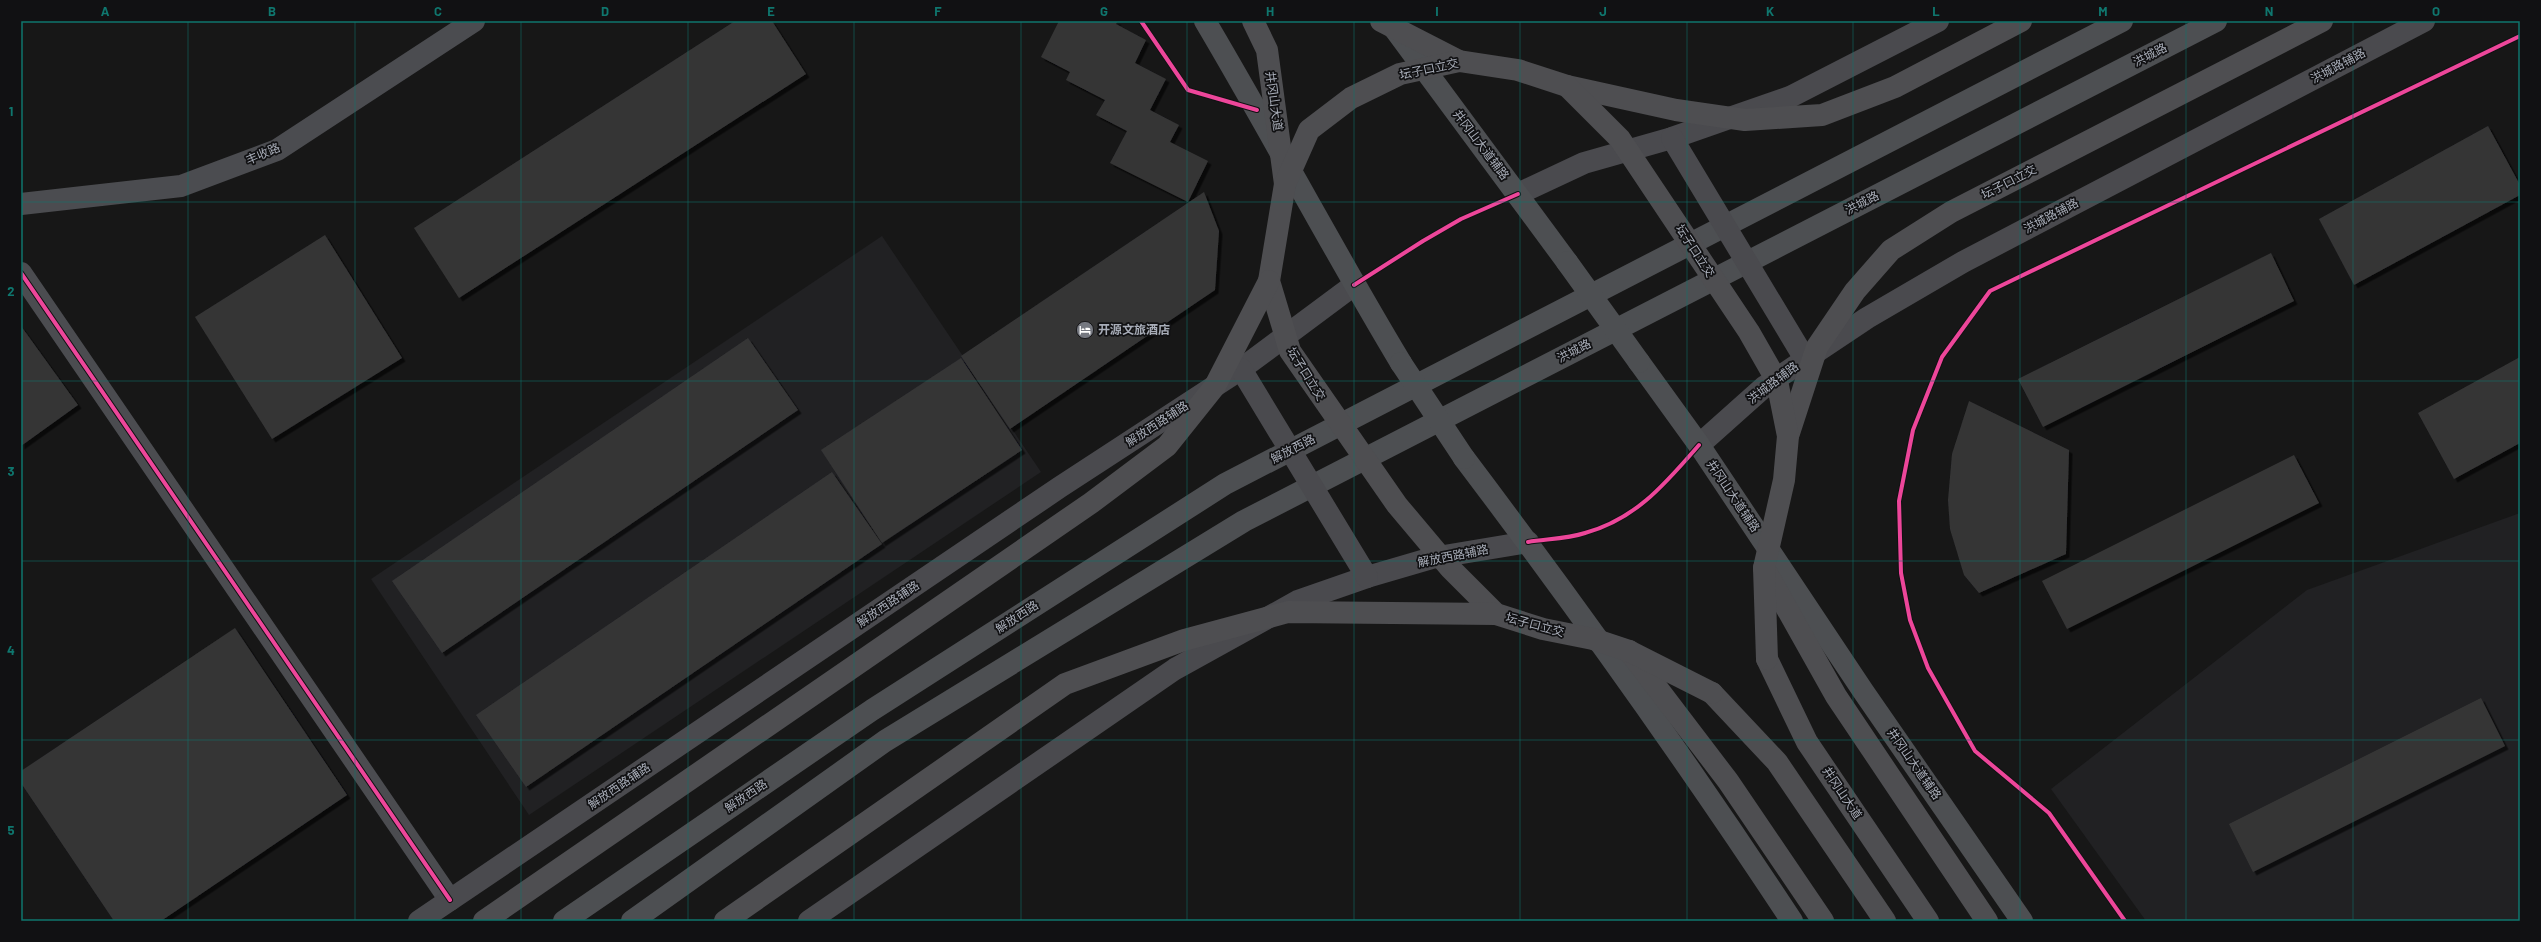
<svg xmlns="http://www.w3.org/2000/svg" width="2541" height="942" font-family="Barlow,'Noto Sans SC',sans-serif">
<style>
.built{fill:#212123}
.building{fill:#353536;filter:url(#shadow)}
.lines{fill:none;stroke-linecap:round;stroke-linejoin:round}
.street{stroke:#4b4c50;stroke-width:22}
.secondary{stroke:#4a4a4e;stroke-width:22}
.primary{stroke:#4d4f52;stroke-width:22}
.highway{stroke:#4e4e51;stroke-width:22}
.secondary-bridge{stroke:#4a4a4e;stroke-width:22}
.primary-bridge{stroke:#4d4f52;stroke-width:22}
.highway-bridge{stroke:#4e4e51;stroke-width:22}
.cycleway-casing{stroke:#111113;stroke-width:6}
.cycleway{stroke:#ed469a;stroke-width:4}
.grid{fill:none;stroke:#0f766e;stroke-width:1;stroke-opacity:0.55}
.labels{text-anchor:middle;stroke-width:3.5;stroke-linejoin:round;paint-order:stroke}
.street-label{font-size:12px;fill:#a8adb8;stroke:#111113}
.poi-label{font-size:12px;font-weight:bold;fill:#a8adb8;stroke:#111113;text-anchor:start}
.neatline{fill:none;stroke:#0f766e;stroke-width:1.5}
.grid-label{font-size:13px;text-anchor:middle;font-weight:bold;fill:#0f766e}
</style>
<defs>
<filter id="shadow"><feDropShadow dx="3.5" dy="3.5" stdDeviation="0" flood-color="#0009"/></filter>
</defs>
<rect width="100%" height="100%" fill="#171717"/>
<g class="built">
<path d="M 882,236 L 1041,472 L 529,815 L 371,579 Z"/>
<path d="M 2520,513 L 2520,921 L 2146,921 L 2051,789 L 2307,590 Z"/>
</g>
<g class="building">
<path d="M 735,21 L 772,21 L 806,74 L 459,298 L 414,228 Z"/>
<path d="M 1059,21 L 1118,21 L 1116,24 L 1146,40 L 1135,63 L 1166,79 L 1150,110 L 1179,125 L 1170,142 L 1208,161 L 1188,202 L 1110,163 L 1127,131 L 1096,115 L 1105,100 L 1066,80 L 1070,72 L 1041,57 Z"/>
<path d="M 2488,126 L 2520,185 L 2520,195 L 2354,285 L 2319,219 Z"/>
<path d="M 1204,192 L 1219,231 L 1215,290 L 1010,429 L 961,356 Z"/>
<path d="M 325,235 L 402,358 L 272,439 L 195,317 Z"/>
<path d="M 2271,253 L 2294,301 L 2043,427 L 2018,379 Z"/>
<path d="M 21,326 L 78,405 L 21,446 Z"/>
<path d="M 748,338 L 798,410 L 442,653 L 392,581 Z"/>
<path d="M 2520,357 L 2520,443 L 2454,479 L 2418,413 Z"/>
<path d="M 961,358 L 1022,450 L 882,543 L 821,450 Z"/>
<path d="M 1969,401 L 2069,450 L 2066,554 L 1979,593 L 1964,575 L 1950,529 L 1948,500 L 1952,454 Z"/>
<path d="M 2294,455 L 2319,503 L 2067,629 L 2042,581 Z"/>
<path d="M 832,472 L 882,544 L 526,787 L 476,715 Z"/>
<path d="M 235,628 L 347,795 L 161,921 L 114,921 L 21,783 L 21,771 Z"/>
<path d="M 2481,698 L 2505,746 L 2253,872 L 2229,824 Z"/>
</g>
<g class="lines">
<g class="street">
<path d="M 21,204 L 181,186 L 277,150 L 474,21"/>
<path d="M 21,273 L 450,900"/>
</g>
<g class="secondary">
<path d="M 1518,194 L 1584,163 L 1672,138 L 1790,97 L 1938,21"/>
<path d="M 1699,445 L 1764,387 L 1867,318 L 1963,262 L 2424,21"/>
<path d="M 419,921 L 1060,487 L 1241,369 L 1354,285"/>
<path d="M 809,921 L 1175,669 L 1298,601 L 1367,577 L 1432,558 L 1528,542"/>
</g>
<g class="primary">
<path d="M 1205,21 C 1272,134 1333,250 1401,363"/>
<path d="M 1391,24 L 1567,262"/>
<path d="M 1639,362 L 1699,445 L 1863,691 L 2022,921"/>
<path d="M 1464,458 C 1578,609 1688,763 1792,921"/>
<path d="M 564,921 L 872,710 L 1225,484 L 2122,21"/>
<path d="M 632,921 L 885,741 L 1244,521 L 2216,21"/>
</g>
<g class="highway">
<path d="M 1764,568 L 1836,696 L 1987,921"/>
<path d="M 1629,651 L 1728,781 L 1823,921"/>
<path d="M 1767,659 L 1807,742 L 1928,921"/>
<path d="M 1712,693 L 1777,762 L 1885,921"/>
</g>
<g class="secondary-bridge">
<path d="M 1672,138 L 1805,359"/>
<path d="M 1241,369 L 1367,577"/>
</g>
<g class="primary-bridge">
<path d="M 1567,262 L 1639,362"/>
<path d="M 1401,363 L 1464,458"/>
</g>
<g class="highway-bridge">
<path d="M 1253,21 L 1267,50 L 1285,184"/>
<path d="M 1381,21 L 1459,61"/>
<path d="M 1567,86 L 1676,110 L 1745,120 L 1822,115 L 1895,87 L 2021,21"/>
<path d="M 1789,433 L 1817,347 L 1855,291 L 1891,250 L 1951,212 L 2322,21"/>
<path d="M 1712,693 L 1629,651 L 1593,639 L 1543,629 L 1496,614 L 1450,568 L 1397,505 L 1290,351 L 1269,281 L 1285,184 L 1309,130 L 1351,98 L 1400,74 L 1459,61 L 1518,70 L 1567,86 L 1620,139 L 1749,332 L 1777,381 L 1788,436 L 1784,480 L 1764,568 L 1767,659"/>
<path d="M 484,921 L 1091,503 L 1167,446 L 1215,386 L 1269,281"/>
<path d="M 725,921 L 1065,684 L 1184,640 L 1288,612 L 1496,614"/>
</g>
<defs>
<g id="cycleway">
<path d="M 1141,21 L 1188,90 L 1257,110"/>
<path d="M 21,273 L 450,900"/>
<path d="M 1354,285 L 1423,241 L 1461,219 L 1518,194"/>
<path d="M 1528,542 C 1546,539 1567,539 1585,533 C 1636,519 1665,484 1699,445"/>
<path d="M 2125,921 L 2049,813 L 1975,751 L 1928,668 L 1910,620 L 1901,573 L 1899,501 L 1913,430 L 1942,357 L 1990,291 L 2520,36"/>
</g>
</defs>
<use href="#cycleway" class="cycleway-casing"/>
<use href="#cycleway" class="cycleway"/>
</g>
<path class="grid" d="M 188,21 L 188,921M 355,21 L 355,921M 521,21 L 521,921M 688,21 L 688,921M 854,21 L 854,921M 1021,21 L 1021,921M 1187,21 L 1187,921M 1354,21 L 1354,921M 1520,21 L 1520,921M 1687,21 L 1687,921M 1853,21 L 1853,921M 2020,21 L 2020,921M 2186,21 L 2186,921M 2353,21 L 2353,921M 21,202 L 2520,202M 21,381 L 2520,381M 21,561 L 2520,561M 21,740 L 2520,740"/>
<defs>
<symbol id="hotel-disc" viewBox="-11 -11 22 22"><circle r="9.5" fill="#757880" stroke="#111113"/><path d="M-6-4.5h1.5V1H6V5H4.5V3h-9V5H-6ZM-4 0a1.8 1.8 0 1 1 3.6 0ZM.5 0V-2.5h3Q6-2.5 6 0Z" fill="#fff"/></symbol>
</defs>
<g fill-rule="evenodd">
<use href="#hotel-disc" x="1075" y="320" width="20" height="20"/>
</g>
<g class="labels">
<g class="street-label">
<text transform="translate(2150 55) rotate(-27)" y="4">洪城路</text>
<text transform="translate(2338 66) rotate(-28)" y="4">洪城路辅路</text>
<text transform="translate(1429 69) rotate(-12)" y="4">坛子口立交</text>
<text transform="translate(1274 101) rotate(82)" y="4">井冈山大道</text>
<text transform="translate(1481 145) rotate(53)" y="4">井冈山大道辅路</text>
<text transform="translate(263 154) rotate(-23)" y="4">丰收路</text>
<text transform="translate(2009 182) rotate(-27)" y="4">坛子口立交</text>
<text transform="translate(1862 203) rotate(-27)" y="4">洪城路</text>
<text transform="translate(2051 216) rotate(-28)" y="4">洪城路辅路</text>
<text transform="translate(1695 251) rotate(57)" y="4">坛子口立交</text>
<text transform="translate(1574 351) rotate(-27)" y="4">洪城路</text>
<text transform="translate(1306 374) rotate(58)" y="4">坛子口立交</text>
<text transform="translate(1773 383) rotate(-37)" y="4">洪城路辅路</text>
<text transform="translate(1157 424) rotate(-33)" y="4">解放西路辅路</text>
<text transform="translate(1293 449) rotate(-27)" y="4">解放西路</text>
<text transform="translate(1733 496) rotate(56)" y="4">井冈山大道辅路</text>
<text transform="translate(1453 556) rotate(-11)" y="4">解放西路辅路</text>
<text transform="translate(888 604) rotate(-34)" y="4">解放西路辅路</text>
<text transform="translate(1017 617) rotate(-33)" y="4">解放西路</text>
<text transform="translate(1535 625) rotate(15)" y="4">坛子口立交</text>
<text transform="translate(1914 764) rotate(55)" y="4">井冈山大道辅路</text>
<text transform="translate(619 786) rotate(-34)" y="4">解放西路辅路</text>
<text transform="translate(1842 793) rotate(56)" y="4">井冈山大道</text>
<text transform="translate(746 796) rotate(-34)" y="4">解放西路</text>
</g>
<g class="poi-label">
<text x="1098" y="334">开源文旅酒店</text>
</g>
</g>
<rect width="2541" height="942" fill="none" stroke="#111113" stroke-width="44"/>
<rect x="22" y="22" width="2497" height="898" class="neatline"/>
<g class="grid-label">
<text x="105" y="16">A</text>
<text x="272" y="16">B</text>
<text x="438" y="16">C</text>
<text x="605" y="16">D</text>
<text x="771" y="16">E</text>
<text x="938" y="16">F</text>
<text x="1104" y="16">G</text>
<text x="1270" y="16">H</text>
<text x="1437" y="16">I</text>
<text x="1603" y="16">J</text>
<text x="1770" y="16">K</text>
<text x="1936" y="16">L</text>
<text x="2103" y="16">M</text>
<text x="2269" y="16">N</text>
<text x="2436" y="16">O</text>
<text x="11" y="116">1</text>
<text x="11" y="296">2</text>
<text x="11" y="476">3</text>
<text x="11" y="655">4</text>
<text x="11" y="835">5</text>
</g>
</svg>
